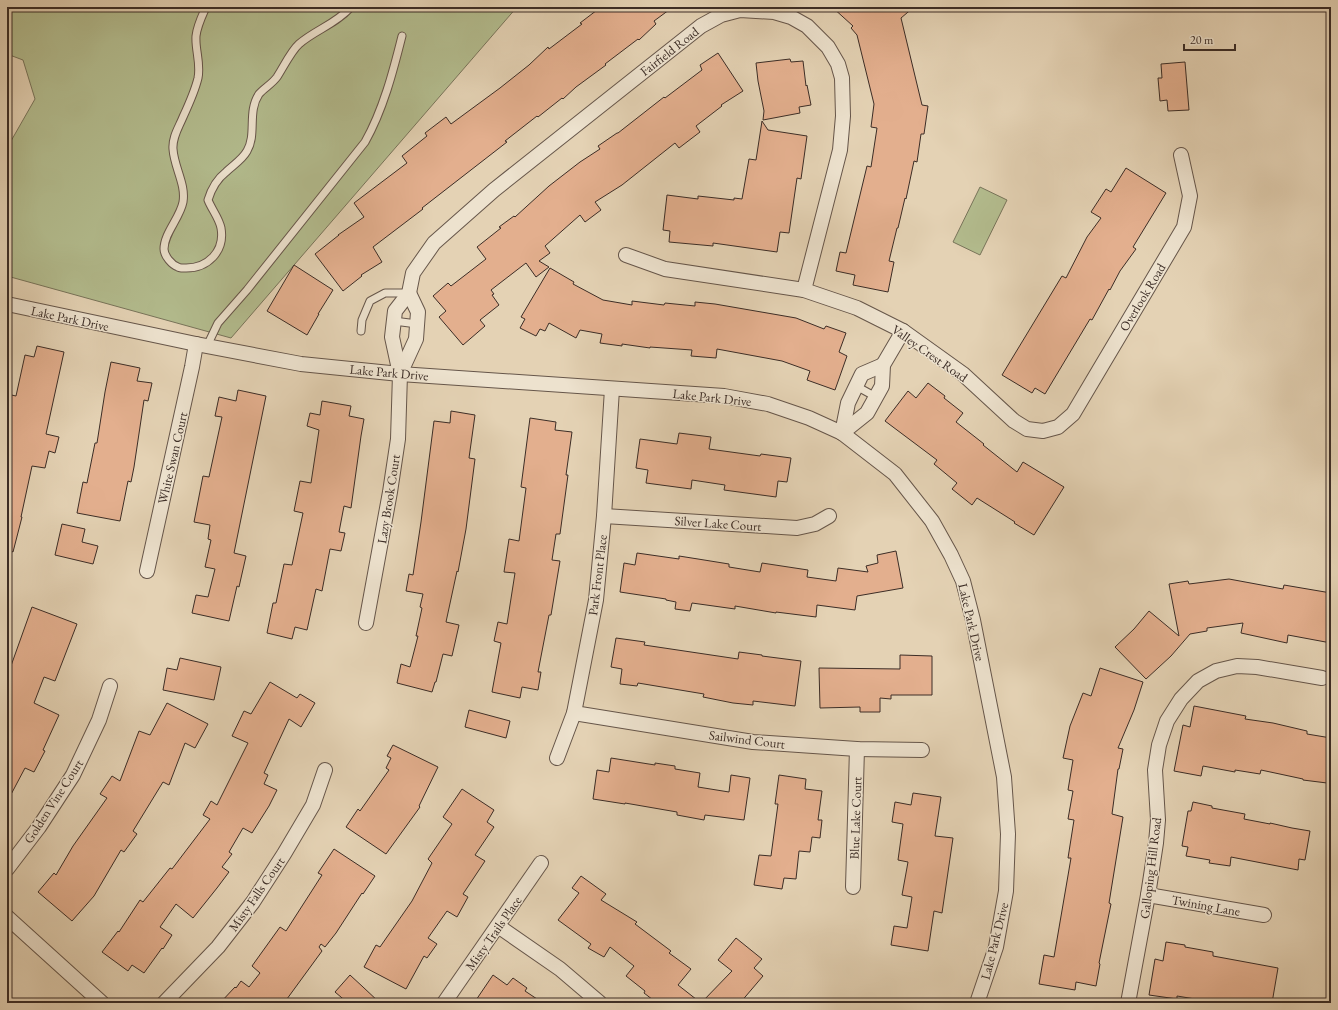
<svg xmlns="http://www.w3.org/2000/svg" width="1338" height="1010" font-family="'EB Garamond',serif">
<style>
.green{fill:#b3bc8e;stroke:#78745a}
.building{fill:#e3af8e;stroke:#3c2d26}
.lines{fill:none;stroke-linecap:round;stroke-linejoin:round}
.service-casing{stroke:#66564a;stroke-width:9}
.minor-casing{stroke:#66564a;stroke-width:16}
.service{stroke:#ede2ce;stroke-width:7}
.minor{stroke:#ede2ce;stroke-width:14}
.labels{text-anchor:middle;stroke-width:3;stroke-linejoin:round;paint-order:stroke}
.street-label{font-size:13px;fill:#3c2d26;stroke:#ede2ce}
</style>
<rect width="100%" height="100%" fill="#e4d2b4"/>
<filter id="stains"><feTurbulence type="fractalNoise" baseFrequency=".005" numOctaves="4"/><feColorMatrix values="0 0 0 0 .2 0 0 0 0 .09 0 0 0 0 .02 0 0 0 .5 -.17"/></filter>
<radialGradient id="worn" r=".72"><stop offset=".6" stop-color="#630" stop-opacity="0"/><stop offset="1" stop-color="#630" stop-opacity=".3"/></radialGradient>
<g class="green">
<path d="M 7,7 L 517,7 L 231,338 L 7,276 L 7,148 L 35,99 L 23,60 L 7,54 Z"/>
<path d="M 980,187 L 1007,200 L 980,255 L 953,242 Z"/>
</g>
<g class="building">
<path d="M 601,7 L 673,7 L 654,21 L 656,24 L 639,40 L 638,39 L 605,64 L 606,65 L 576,87 L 563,99 L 562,98 L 538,117 L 537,116 L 505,141 L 507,142 L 422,208 L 423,209 L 373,247 L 382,262 L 361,275 L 362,276 L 343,291 L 315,254 L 339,235 L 338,235 L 364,217 L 354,203 L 407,163 L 402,156 L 427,136 L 425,133 L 446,117 L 451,124 L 500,88 L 529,65 L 548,47 L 549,49 L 582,24 L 580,23 Z"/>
<path d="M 832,7 L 914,7 L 901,18 L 922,105 L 928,106 L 924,134 L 921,134 L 917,162 L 914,161 L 906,199 L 905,198 L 898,228 L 897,228 L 889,261 L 894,262 L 888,292 L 853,285 L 855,275 L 836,271 L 840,252 L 846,253 L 867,166 L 871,167 L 877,128 L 871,127 L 874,104 L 857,35 L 851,28 L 853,26 Z"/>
<path d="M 718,53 L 743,91 L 721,105 L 722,106 L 696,126 L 700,132 L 679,148 L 675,143 L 622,185 L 595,202 L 601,210 L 585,222 L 580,215 L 545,246 L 550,253 L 539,261 L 549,267 L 536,277 L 526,263 L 491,290 L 494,294 L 492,295 L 499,305 L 480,320 L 485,326 L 463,345 L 439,317 L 446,311 L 433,296 L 448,283 L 451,286 L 486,259 L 477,247 L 501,228 L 499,227 L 514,216 L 515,217 L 549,186 L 580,162 L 600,149 L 598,146 L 617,133 L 618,133 L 664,97 L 665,98 L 702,70 L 700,65 Z"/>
<path d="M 790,59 L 791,62 L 803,61 L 806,86 L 807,85 L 811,105 L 799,107 L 800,113 L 763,120 L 764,111 L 758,81 L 756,63 Z"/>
<path d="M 1185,62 L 1189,110 L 1168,111 L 1167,100 L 1160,101 L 1158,78 L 1162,78 L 1161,64 Z"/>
<path d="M 762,121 L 768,130 L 807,136 L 801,179 L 797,178 L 789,233 L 780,232 L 777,252 L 713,243 L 713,246 L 669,242 L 670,231 L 663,230 L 667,195 L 698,199 L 698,196 L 734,200 L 734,198 L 742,199 L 749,159 L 756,160 Z"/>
<path d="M 1126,168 L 1166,193 L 1133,247 L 1136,249 L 1120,271 L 1110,290 L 1109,289 L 1092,320 L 1090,319 L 1045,394 L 1035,388 L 1032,393 L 1002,375 L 1062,276 L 1066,278 L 1087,237 L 1101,218 L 1091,212 L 1106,189 L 1111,192 Z"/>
<path d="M 294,265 L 333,290 L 318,314 L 319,314 L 307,335 L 267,311 Z"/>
<path d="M 550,268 L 574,282 L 573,284 L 603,300 L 632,305 L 632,301 L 664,305 L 665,303 L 695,306 L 695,302 L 715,304 L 796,318 L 824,329 L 826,326 L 846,333 L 839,352 L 847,356 L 835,390 L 807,380 L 810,371 L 782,361 L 717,349 L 716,358 L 691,356 L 692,350 L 650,347 L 650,348 L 622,344 L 622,346 L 600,343 L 602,334 L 580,330 L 576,338 L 549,323 L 545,331 L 540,329 L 536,336 L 520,328 L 525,319 L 521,317 Z"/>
<path d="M 37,346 L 64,352 L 46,434 L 59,437 L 55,453 L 49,451 L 45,468 L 32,466 L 21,517 L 22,517 L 13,552 L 11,551 L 10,555 L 7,555 L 7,394 L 16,396 L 25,355 L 34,357 Z"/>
<path d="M 111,362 L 140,368 L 137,381 L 152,383 L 148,401 L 144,400 L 134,467 L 131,482 L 128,481 L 120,521 L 77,513 L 83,482 L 87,483 L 95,443 L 97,443 L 105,392 Z"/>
<path d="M 928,383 L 945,396 L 944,398 L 963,413 L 956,422 L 984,444 L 983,445 L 1017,472 L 1023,462 L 1064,487 L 1034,535 L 1014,523 L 1015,522 L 977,498 L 972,505 L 952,489 L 957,483 L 934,464 L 937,460 L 885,421 L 908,391 L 916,398 Z"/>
<path d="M 238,390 L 266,396 L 234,553 L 246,556 L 239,587 L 237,586 L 229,621 L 192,613 L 196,595 L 208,597 L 215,569 L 205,567 L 211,540 L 208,539 L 210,525 L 194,522 L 203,476 L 209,477 L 222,417 L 215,416 L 219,397 L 236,401 Z"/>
<path d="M 322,401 L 351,406 L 349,416 L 364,419 L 361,436 L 351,508 L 344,506 L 339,532 L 345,533 L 341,551 L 330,549 L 322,591 L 316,589 L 307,630 L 295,627 L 292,639 L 267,633 L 273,603 L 276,603 L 284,564 L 292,565 L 303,513 L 294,511 L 300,481 L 311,483 L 319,430 L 307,426 L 310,413 L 320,415 Z"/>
<path d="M 451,411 L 475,415 L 469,458 L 475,459 L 466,529 L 458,572 L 457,571 L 446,622 L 459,625 L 452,656 L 443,654 L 436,682 L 435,682 L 432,692 L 397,683 L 401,664 L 410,667 L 418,636 L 416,636 L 422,608 L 420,607 L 423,594 L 406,591 L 409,574 L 413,575 L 421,522 L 434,421 L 450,423 Z"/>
<path d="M 530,418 L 556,422 L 555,430 L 572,432 L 566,475 L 568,475 L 560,534 L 556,534 L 552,560 L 560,561 L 551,615 L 549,615 L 538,672 L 541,672 L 538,690 L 522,687 L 520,698 L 492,692 L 501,643 L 494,641 L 498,622 L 507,624 L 515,573 L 504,572 L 509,539 L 519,541 L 526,488 L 521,487 Z"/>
<path d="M 679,433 L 711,437 L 709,449 L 760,456 L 761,454 L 791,458 L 787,482 L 778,481 L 776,497 L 724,490 L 725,485 L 692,480 L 691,489 L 646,483 L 648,470 L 636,468 L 640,439 L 677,444 Z"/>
<path d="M 62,524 L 85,529 L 82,542 L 98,546 L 93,564 L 55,555 Z"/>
<path d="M 896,551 L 903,588 L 857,596 L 855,610 L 817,605 L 816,617 L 776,612 L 776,613 L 735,606 L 735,609 L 692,603 L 690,611 L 675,609 L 676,602 L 666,600 L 666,599 L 620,592 L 624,563 L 635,565 L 637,553 L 679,559 L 679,556 L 698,559 L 729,564 L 729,567 L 760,572 L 762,563 L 808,570 L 807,577 L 836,581 L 838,568 L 868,572 L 866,566 L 878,563 L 877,555 Z"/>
<path d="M 1229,579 L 1283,589 L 1284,585 L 1331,593 L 1331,643 L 1288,635 L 1287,643 L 1241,633 L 1243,623 L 1207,628 L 1207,631 L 1190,634 L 1171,656 L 1146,679 L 1115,647 L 1134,629 L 1149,611 L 1179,636 L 1169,584 L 1188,581 L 1189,584 Z"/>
<path d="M 32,607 L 77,624 L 55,681 L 44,677 L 34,703 L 59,715 L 43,750 L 45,751 L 34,772 L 25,768 L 7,802 L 7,677 Z"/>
<path d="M 616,638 L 645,642 L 644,645 L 738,659 L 739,652 L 762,655 L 762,656 L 801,661 L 795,706 L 753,701 L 753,705 L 733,703 L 703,697 L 704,694 L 638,683 L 637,686 L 620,684 L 622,669 L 611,667 Z"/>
<path d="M 900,655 L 932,656 L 932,695 L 891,695 L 891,699 L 880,698 L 880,712 L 860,712 L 860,707 L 820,708 L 819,668 L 900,669 Z"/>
<path d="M 180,658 L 221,667 L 214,700 L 163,690 L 167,668 L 177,670 Z"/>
<path d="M 1100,668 L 1143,682 L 1134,710 L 1118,748 L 1123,749 L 1119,769 L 1118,769 L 1112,814 L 1123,817 L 1109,903 L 1111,904 L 1099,963 L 1100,964 L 1096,986 L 1076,982 L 1075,990 L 1039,984 L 1044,955 L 1054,957 L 1071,858 L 1068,858 L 1074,820 L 1068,819 L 1073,791 L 1068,790 L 1073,760 L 1063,758 L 1070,726 L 1083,693 L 1091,696 Z"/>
<path d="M 270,682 L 297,698 L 300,694 L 315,703 L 301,727 L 289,719 L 264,773 L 268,775 L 264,784 L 277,790 L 269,806 L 252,833 L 243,828 L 229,852 L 232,854 L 222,867 L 229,872 L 217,888 L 193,918 L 176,904 L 160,927 L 172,935 L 163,949 L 162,948 L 144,973 L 132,965 L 128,971 L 102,952 L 118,931 L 119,932 L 140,900 L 143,902 L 170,868 L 172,869 L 210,819 L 203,815 L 211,801 L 217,805 L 248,743 L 232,736 L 244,711 L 251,714 Z"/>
<path d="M 167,703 L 208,724 L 195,748 L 185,743 L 169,785 L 163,782 L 133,831 L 137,834 L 124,852 L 121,850 L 94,896 L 72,921 L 38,892 L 54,873 L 56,875 L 73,846 L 107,798 L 100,794 L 112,776 L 120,781 L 139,731 L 150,735 Z"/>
<path d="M 1194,706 L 1246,716 L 1245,719 L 1273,723 L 1307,731 L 1307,734 L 1331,738 L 1331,754 L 1327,783 L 1303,780 L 1303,779 L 1261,770 L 1260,774 L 1235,770 L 1235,772 L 1203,766 L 1201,776 L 1174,771 L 1183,725 L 1190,727 Z"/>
<path d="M 469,710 L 510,721 L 506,738 L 465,727 Z"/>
<path d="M 393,745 L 438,767 L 419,806 L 420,807 L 386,854 L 346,827 L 358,809 L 360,811 L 389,770 L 386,768 L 391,758 L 387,756 Z"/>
<path d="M 611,758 L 655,765 L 655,763 L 675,766 L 675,769 L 700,773 L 698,787 L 729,792 L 731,775 L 750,778 L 744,820 L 705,815 L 704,820 L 677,815 L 677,812 L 625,803 L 625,804 L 593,799 L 597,770 L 609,772 Z"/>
<path d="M 779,775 L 806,779 L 805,789 L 822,791 L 818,820 L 822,820 L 820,838 L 812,837 L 810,852 L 799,851 L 796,879 L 784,878 L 782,889 L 754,885 L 759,855 L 771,856 L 778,804 L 775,804 Z"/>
<path d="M 462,789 L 494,810 L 487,822 L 494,827 L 475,855 L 485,861 L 463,894 L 468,897 L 457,917 L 447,911 L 428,938 L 437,944 L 427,958 L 424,956 L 406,989 L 364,967 L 376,945 L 380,947 L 412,901 L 432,863 L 428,859 L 452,824 L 443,817 Z"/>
<path d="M 913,793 L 941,797 L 935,836 L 953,838 L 942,913 L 934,911 L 928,951 L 891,945 L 894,926 L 907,928 L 912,897 L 902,895 L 908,862 L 898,860 L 903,824 L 892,822 L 895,802 L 911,805 Z"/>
<path d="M 1193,802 L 1212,806 L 1212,808 L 1245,814 L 1244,819 L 1270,824 L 1270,823 L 1292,828 L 1310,831 L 1305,860 L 1299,859 L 1298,870 L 1231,857 L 1230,866 L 1209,863 L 1210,860 L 1186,856 L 1188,847 L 1182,846 L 1188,811 L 1191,811 Z"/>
<path d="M 334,849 L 375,876 L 363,894 L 362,893 L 336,933 L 325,947 L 321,944 L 319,947 L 322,951 L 284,1003 L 220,1003 L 235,987 L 236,988 L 241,981 L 249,987 L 260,973 L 252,966 L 280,927 L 286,931 L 322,875 L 318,873 Z"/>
<path d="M 581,876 L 606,894 L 601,900 L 637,922 L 635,924 L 671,951 L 669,953 L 691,969 L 678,985 L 701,1003 L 732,971 L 718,960 L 736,938 L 762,959 L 754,968 L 763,976 L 740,1003 L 657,1003 L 644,993 L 645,991 L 626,976 L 634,966 L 610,947 L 604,957 L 588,948 L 591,944 L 558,920 L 579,893 L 572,888 Z"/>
<path d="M 1166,942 L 1185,945 L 1185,947 L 1213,952 L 1213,956 L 1278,968 L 1272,1003 L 1219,1003 L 1177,996 L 1177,999 L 1149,995 L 1155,959 L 1163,961 Z"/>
<path d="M 350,975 L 363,987 L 380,1003 L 348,1003 L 335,992 Z"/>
<path d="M 493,975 L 507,985 L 513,978 L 527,988 L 525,991 L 543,1003 L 474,1003 Z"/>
</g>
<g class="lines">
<defs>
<g id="service">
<path d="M 206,7 C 202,16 197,26 196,36 C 195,50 201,63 198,78 C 195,91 189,104 183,117 C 179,127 172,137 173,149 C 174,167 186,184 183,202 C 180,218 164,233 164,249 C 164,256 172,265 178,267 C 179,268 184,268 184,268 C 208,269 225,251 221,228 C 219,218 212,210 208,200 C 211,190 217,179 226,172 C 233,165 242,160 247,151 C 257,134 247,112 259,94 C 264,88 272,84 277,77 C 283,68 291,51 299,44 C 315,30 336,24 351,7"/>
<path d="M 394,321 L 417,324"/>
<path d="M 361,331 L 362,320 L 370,301 L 385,293 L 408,293"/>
<path d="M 207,346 L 218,323 L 247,290 L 365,142 C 383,110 393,72 402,36"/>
<path d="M 856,386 L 876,397"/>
</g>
<g id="minor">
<path d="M 626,255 L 665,269 L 804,290 L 857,308 L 903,331 L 963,374 L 1014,421 L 1027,429 L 1043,431 L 1058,427 L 1073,414 L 1184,227 L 1190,196 L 1181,155"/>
<path d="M 7,304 L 196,344 L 301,364 L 400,374 L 724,396 L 768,404 L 809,418 L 842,433 L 895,474 L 932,521 L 951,555 L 963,581 L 973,620 L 1004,777 L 1008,834 L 1006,891 L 996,947 L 977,1003"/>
<path d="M 400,374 L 416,339 L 418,312 L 409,293"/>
<path d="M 842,433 L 867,413 L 882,386 L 883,365 L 903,331"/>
<path d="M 842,433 L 848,403 L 862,374 L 883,365"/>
<path d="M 604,516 L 797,528 L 815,524 L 829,516"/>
<path d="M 147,571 L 192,367 L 196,344"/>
<path d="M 366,623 L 390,492 L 398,439 L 400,374 L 392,337 L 395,311 L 409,293 L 413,273 L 434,243 L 494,190 L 701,26 L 721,15 L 740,10 L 774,12 L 791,17 L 807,26 L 828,47 L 838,64 L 842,78 L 843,116 L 840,150 L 804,290"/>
<path d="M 574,713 L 753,742 L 857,749 L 922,750"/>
<path d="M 557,758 L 574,713 L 596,600 L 604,516 L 612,389"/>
<path d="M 7,869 L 39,827 L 73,775 L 99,720 L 110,686"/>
<path d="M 853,887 L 857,749"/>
<path d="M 1148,895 L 1264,915"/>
<path d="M 7,917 L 102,1003"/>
<path d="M 498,926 L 560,969 L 600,1003"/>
<path d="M 164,1003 L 218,947 L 253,902 L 284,854 L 313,805 L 325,770"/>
<path d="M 444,1003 L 541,863"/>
<path d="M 1128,1003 L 1148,895 L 1156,843 L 1158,820 L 1155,770 L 1159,745 L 1167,721 L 1181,699 L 1198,681 L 1216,671 L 1237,666 L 1257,667 L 1322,678"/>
</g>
</defs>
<use href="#service" class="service-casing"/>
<use href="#minor" class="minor-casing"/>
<use href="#service" class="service"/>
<use href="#minor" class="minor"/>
</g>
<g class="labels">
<g class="street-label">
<text transform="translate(669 51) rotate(-38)" y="5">Fairfield Road</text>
<text transform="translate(1142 297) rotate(-59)" y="5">Overlook Road</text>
<text transform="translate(70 318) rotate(12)" y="5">Lake Park Drive</text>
<text transform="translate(930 353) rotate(35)" y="5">Valley Crest Road</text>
<text transform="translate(389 372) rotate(5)" y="5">Lake Park Drive</text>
<text transform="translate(712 397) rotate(6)" y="5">Lake Park Drive</text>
<text transform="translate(172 458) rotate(-77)" y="5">White Swan Court</text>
<text transform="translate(388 499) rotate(-81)" y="5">Lazy Brook Court</text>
<text transform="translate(718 523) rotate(4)" y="5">Silver Lake Court</text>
<text transform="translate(597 575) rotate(-83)" y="5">Park Front Place</text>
<text transform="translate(972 622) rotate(77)" y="5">Lake Park Drive</text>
<text transform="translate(747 739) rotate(7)" y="5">Sailwind Court</text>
<text transform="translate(53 801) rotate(-57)" y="5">Golden Vine Court</text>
<text transform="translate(855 818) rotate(-88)" y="5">Blue Lake Court</text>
<text transform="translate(1150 868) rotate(-83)" y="5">Galloping Hill Road</text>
<text transform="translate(256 894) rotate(-55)" y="5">Misty Falls Court</text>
<text transform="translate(1206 905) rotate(10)" y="5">Twining Lane</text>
<text transform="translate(493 933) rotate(-55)" y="5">Misty Trails Place</text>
<text transform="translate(994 941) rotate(-76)" y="5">Lake Park Drive</text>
</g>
</g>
<rect width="1338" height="1010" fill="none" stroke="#e4d2b4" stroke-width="24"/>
<rect x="8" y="8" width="1322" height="994" fill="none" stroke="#3c2d26" stroke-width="2"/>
<rect x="12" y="12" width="1314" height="986" fill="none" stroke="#3c2d26"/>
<path d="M1184 44v6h51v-6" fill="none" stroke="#3c2d26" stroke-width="2"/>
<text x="1190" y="44" font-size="12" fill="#3c2d26" stroke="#ede2ce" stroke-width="3" paint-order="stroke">20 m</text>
<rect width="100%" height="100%" filter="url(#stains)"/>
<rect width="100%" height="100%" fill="url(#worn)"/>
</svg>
